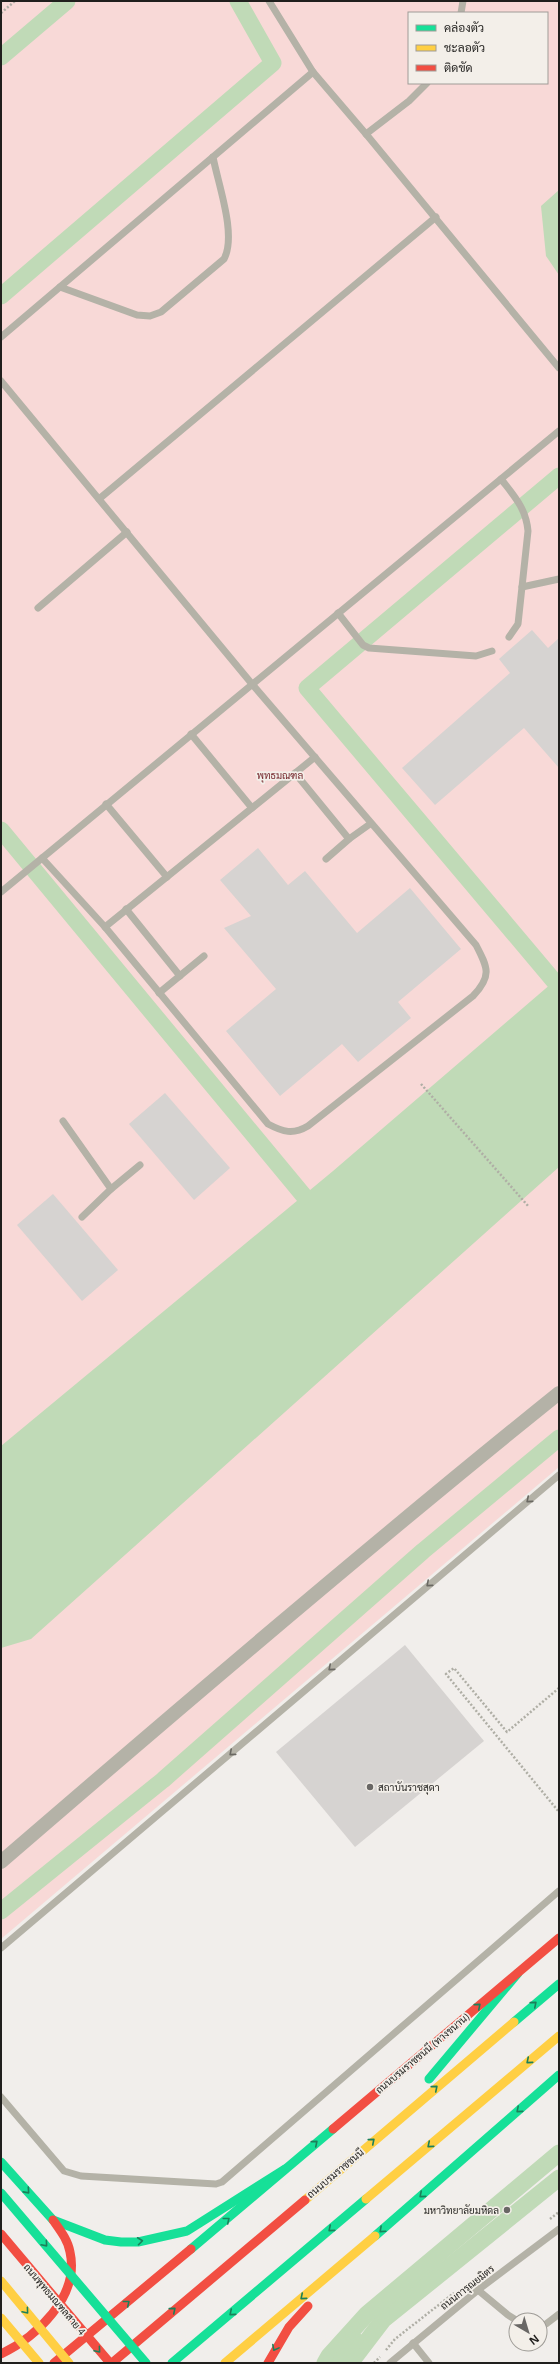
<svg xmlns="http://www.w3.org/2000/svg" width="560" height="2364" font-family="'Open Sans',Sarabun,sans-serif">
<style>
.green{fill:#f8d9d7;fill-rule:evenodd}
.water{fill:#c0dab7}
.lines{fill:none;stroke-linecap:round;stroke-linejoin:round}
.canal{stroke:#c0dab7;stroke-width:17}
.building{fill:#d6d3d1}
.path{stroke:#afaea5;stroke-width:2.5;stroke-dasharray:2 2;stroke-linecap:butt}
.lane{stroke:#b4b2a7;stroke-width:7}
.street{stroke:#b4b2a7;stroke-width:14}
.fast{stroke:#16e098;stroke-width:9}
.slow{stroke:#ffcf43;stroke-width:9}
.jam{stroke:#f24e42;stroke-width:9}
.fast-bridge{stroke:#16e098;stroke-width:9}
.slow-bridge{stroke:#ffcf43;stroke-width:9}
.jam-bridge{stroke:#f24e42;stroke-width:9}
.oneway{stroke:#6a6862}
.oneway2{stroke:#1b805a}
.poi-dot{fill:#696765;stroke:#f3efe9;stroke-width:1.5}
.labels{text-anchor:middle;stroke-width:3.5;stroke-linejoin:round;paint-order:stroke}
.park-label{font-size:10px;fill:#76292e;stroke:#f3efe9}
.poi-label{font-size:10px;fill:#201f1d;stroke:#f3efe9;text-anchor:start}
.street-label{font-size:10px;fill:#201f1d;stroke:#f3efe9}
</style>
<rect width="100%" height="100%" fill="#f1eeeb"/>
<path class="green" d="M 1,1 L 559,1 L 559,1467 L 1,1939 ZM 409,13 L 547,13 L 547,83 L 409,83 Z"/>
<g class="water">
<path d="M 559,190 L 559,275 L 546,256 L 541,206 Z"/>
<path d="M 559,977 L 559,1167 L 31,1639 L 1,1648 L 1,1446 L 333,1171 Z"/>
</g>
<g class="lines">
<g class="canal">
<path d="M 1,57 L 67,1"/>
<path d="M 1,296 L 273,63 L 238,1"/>
<path d="M 1,830 L 304,1196"/>
<path d="M 554,981 L 307,688 L 559,476"/>
<path d="M 1,1911 L 163,1780 L 423,1551 L 559,1438"/>
<path d="M 354,2358 L 383,2320 L 559,2178"/>
<path d="M 325,2363 L 329,2356 L 367,2314 L 559,2153"/>
<path d="M 340,2363 L 355,2340"/>
</g>
</g>
<g class="building">
<path d="M 532,630 L 548,648 L 559,638 L 559,768 L 524,728 L 435,805 L 402,768 L 510,673 L 499,659 Z"/>
<path d="M 258,848 L 288,885 L 305,871 L 357,933 L 410,888 L 461,949 L 398,1002 L 411,1018 L 358,1062 L 342,1044 L 280,1096 L 226,1031 L 276,989 L 224,928 L 251,916 L 220,880 Z"/>
<path d="M 165,1093 L 230,1168 L 194,1200 L 129,1124 Z"/>
<path d="M 53,1194 L 118,1270 L 82,1301 L 17,1225 Z"/>
<path d="M 405,1645 L 484,1741 L 355,1847 L 276,1752 Z"/>
</g>
<g class="lines">
<g class="path">
<path d="M 1,13 L 15,1"/>
<path d="M 421,1084 L 529,1207"/>
<path d="M 559,1688 L 507,1732 L 454,1668 L 446,1674 L 559,1812"/>
<path d="M 550,2219 L 559,2212"/>
<path d="M 386,2350 L 395,2339 L 454,2293"/>
<path d="M 374,2363 L 380,2357"/>
</g>
<g class="lane">
<path d="M 269,1 L 313,72 L 366,134 L 559,368"/>
<path d="M 461,13 L 463,1"/>
<path d="M 366,134 L 409,101 L 427,83"/>
<path d="M 60,287 L 137,315 L 150,316 L 161,312 L 224,259 C 237,235 218,184 213,157"/>
<path d="M 1,337 L 313,72"/>
<path d="M 1,381 L 252,684 L 476,945 C 488,968 492,976 473,996 L 308,1126 C 293,1135 283,1132 268,1124 L 105,927 L 42,858"/>
<path d="M 501,479 C 514,496 526,508 528,531 L 518,624 L 509,637"/>
<path d="M 99,499 L 436,217"/>
<path d="M 522,587 L 559,579"/>
<path d="M 38,608 L 127,532"/>
<path d="M 338,613 L 363,645 L 369,648 L 476,656 L 492,651"/>
<path d="M 191,734 L 252,808"/>
<path d="M 295,773 L 349,839 L 370,824"/>
<path d="M 106,804 L 167,877"/>
<path d="M 326,859 L 349,839"/>
<path d="M 1,892 L 559,431"/>
<path d="M 126,909 L 180,976"/>
<path d="M 105,927 L 315,757"/>
<path d="M 159,993 L 204,956"/>
<path d="M 63,1121 L 111,1189 L 82,1217"/>
<path d="M 111,1189 L 140,1165"/>
<path d="M 1,1948 L 559,1475"/>
<path d="M 1,2097 L 64,2171 L 81,2176 L 216,2184 L 222,2182 L 559,1891"/>
<path d="M 478,2290 L 508,2315 L 516,2320"/>
<path d="M 540,2326 L 546,2324 L 559,2314"/>
<path d="M 413,2343 L 429,2363"/>
<path d="M 390,2363 L 478,2290 L 559,2229"/>
</g>
<path class="street" d="M 1,1862 C 185,1703 370,1545 559,1393"/>
<g class="fast">
<path d="M 514,2022 L 559,1984"/>
<path d="M 429,2079 L 518,1973"/>
<path d="M 1,2162 L 53,2220 L 105,2240 L 121,2242 L 138,2242 L 187,2231 L 285,2169"/>
<path d="M 375,2236 L 559,2075"/>
<path d="M 191,2249 L 333,2129"/>
<path d="M 172,2363 L 366,2199"/>
</g>
<g class="slow">
<path d="M 366,2199 L 559,2036"/>
<path d="M 305,2200 L 514,2022"/>
<path d="M 225,2363 L 375,2236"/>
</g>
<g class="jam">
<path d="M 333,2129 L 559,1938"/>
<path d="M 1,2354 C 36,2337 80,2297 70,2252 C 68,2240 60,2230 53,2220"/>
<path d="M 54,2363 L 191,2249"/>
<path d="M 112,2363 L 305,2200"/>
<path d="M 268,2363 L 289,2327 L 308,2306"/>
</g>
<path class="fast-bridge" d="M 1,2193 L 146,2363"/>
<g class="slow-bridge">
<path d="M 1,2281 L 69,2363"/>
<path d="M 1,2318 L 39,2363"/>
</g>
<path class="jam-bridge" d="M 1,2234 L 110,2363"/>
</g>
<defs><path id="oneway-chevron" d="M-2-3.5L2.5 0L-2 3.5" fill="none" stroke-width="1.6" stroke-linecap="round" stroke-linejoin="round"/></defs>
<g class="oneway">
<use href="#oneway-chevron" transform="translate(529 1500) rotate(140)"/>
<use href="#oneway-chevron" transform="translate(429 1584) rotate(139)"/>
<use href="#oneway-chevron" transform="translate(331 1668) rotate(139)"/>
<use href="#oneway-chevron" transform="translate(232 1753) rotate(139)"/>
</g>
<g class="oneway2">
<use href="#oneway-chevron" transform="translate(534 2004) rotate(-40)"/>
<use href="#oneway-chevron" transform="translate(478 2006) rotate(-40)"/>
<use href="#oneway-chevron" transform="translate(529 2061) rotate(140)"/>
<use href="#oneway-chevron" transform="translate(435 2088) rotate(-40)"/>
<use href="#oneway-chevron" transform="translate(519 2110) rotate(139)"/>
<use href="#oneway-chevron" transform="translate(372 2141) rotate(-40)"/>
<use href="#oneway-chevron" transform="translate(315 2143) rotate(-40)"/>
<use href="#oneway-chevron" transform="translate(430 2145) rotate(140)"/>
<use href="#oneway-chevron" transform="translate(27 2191) rotate(48)"/>
<use href="#oneway-chevron" transform="translate(422 2195) rotate(139)"/>
<use href="#oneway-chevron" transform="translate(227 2220) rotate(-39)"/>
<use href="#oneway-chevron" transform="translate(331 2229) rotate(140)"/>
<use href="#oneway-chevron" transform="translate(382 2230) rotate(138)"/>
<use href="#oneway-chevron" transform="translate(140 2241) rotate(-7)"/>
<use href="#oneway-chevron" transform="translate(45 2244) rotate(49)"/>
<use href="#oneway-chevron" transform="translate(303 2297) rotate(140)"/>
<use href="#oneway-chevron" transform="translate(127 2303) rotate(-39)"/>
<use href="#oneway-chevron" transform="translate(173 2310) rotate(-40)"/>
<use href="#oneway-chevron" transform="translate(26 2311) rotate(50)"/>
<use href="#oneway-chevron" transform="translate(232 2313) rotate(140)"/>
<use href="#oneway-chevron" transform="translate(275 2348) rotate(118)"/>
<use href="#oneway-chevron" transform="translate(98 2350) rotate(50)"/>
</g>
<g class="poi-dot">
<circle cx="370" cy="1787" r="4"/>
<circle cx="507" cy="2210" r="4"/>
</g>
<g class="labels">
<g class="park-label">
<text x="280" y="779">พุทธมณฑล</text>
</g>
<g class="poi-label">
<text x="378" y="1791">สถาบันราชสุดา</text>
<text x="499" y="2214" text-anchor="end">มหาวิทยาลัยมหิดล</text>
</g>
<g class="street-label">
<text transform="translate(422 2053) rotate(-40)" y="4">ถนนบรมราชชนนี (ทางขนาน)</text>
<text transform="translate(335 2173) rotate(-40)" y="4">ถนนบรมราชชนนี</text>
<text transform="translate(467 2287) rotate(-38)" y="4">ถนนการุณยมิตร</text>
<text transform="translate(55 2299) rotate(50)" y="4">ถนนพุทธมณฑลสาย 4</text>
</g>
</g>
<rect width="560" height="2364" fill="none" stroke="#201f1d" stroke-width="4"/>
<rect x="408" y="12" width="140" height="72" fill="#f3efe9" stroke="#9f9c97"/>
<rect x="416" y="25" width="20" height="6" fill="#16e098" stroke="#9f9c97"/>
<text x="444" y="32" font-size="12" fill="#201f1d">คล่องตัว</text>
<rect x="416" y="45" width="20" height="6" fill="#ffcf43" stroke="#9f9c97"/>
<text x="444" y="52" font-size="12" fill="#201f1d">ชะลอตัว</text>
<rect x="416" y="65" width="20" height="6" fill="#f24e42" stroke="#9f9c97"/>
<text x="444" y="72" font-size="12" fill="#201f1d">ติดขัด</text>
<g transform="translate(528 2332) rotate(142)"><circle r="19" fill="#f3efe9" stroke="#9f9c97"/>
<path d="M0-3L7 15L0 10L-7 15Z" fill="#696765"/>
<text y="-6" font-size="11" font-weight="bold" text-anchor="middle" fill="#201f1d">N</text>
</g>
</svg>
